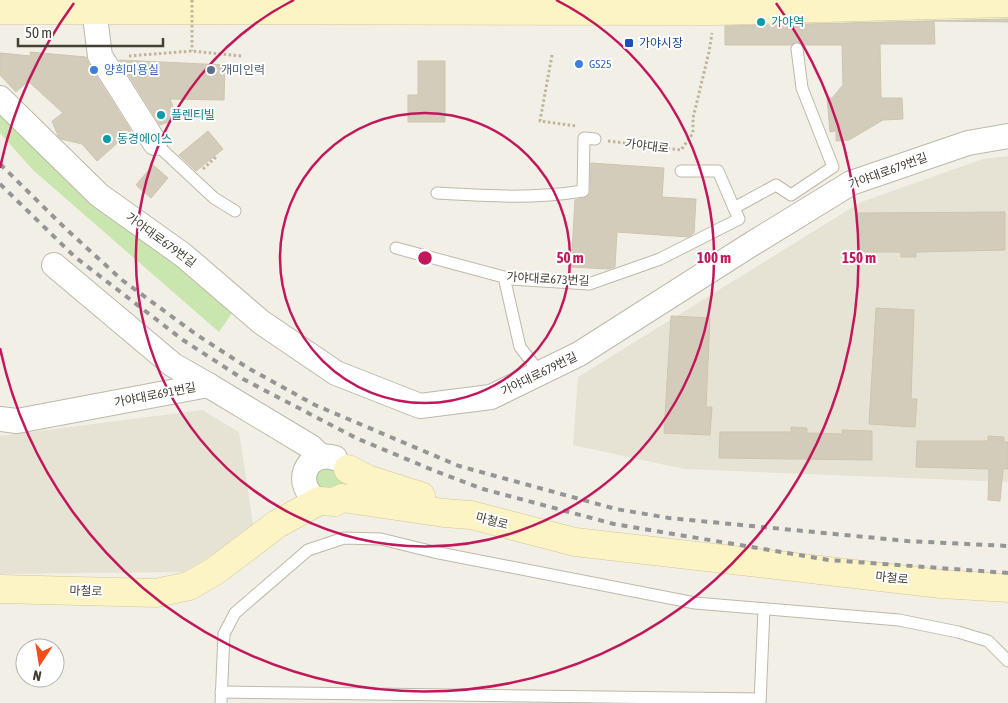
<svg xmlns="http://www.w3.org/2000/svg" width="1008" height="703" font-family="'Asap Condensed','Noto Sans KR',sans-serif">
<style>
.residential{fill:#e6e2d4}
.green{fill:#c9e6af}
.building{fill:#d4ccbb;stroke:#cec5af}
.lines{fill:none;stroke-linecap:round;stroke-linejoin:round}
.lane-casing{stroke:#beb8a8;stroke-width:13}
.street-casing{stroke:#beb8a8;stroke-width:26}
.secondary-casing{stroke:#d2c696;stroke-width:29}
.path{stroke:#bfb59a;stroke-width:3;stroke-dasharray:2.5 2.5;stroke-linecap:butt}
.lane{stroke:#fff;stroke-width:11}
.street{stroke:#fff;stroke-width:24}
.secondary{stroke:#fdf4c5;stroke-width:28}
.rail{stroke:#959595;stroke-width:4;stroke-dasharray:6 6;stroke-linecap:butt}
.path-bridge{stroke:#bfb59a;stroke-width:3;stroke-dasharray:2.5 2.5;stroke-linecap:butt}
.ring{fill:none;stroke:#c2185b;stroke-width:2.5}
.culture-dot{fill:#0f9aa8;stroke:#fff;stroke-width:2}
.transit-dot{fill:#1a4fb4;stroke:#fff;stroke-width:2}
.shop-dot{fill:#3f7fe0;stroke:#fff;stroke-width:2}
.service-dot{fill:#5c6f8a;stroke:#fff;stroke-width:2}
.labels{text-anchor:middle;stroke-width:4;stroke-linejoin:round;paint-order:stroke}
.culture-label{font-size:12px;fill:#0d838f;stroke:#fff;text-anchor:start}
.transit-label{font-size:12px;fill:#164399;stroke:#fff;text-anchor:start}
.shop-label{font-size:12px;fill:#366cbe;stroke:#fff;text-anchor:start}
.service-label{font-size:12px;fill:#4e5e75;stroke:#fff;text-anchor:start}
.street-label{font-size:12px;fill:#454035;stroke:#fff}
.centre{fill:#c2185b;stroke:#fff;stroke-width:2.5}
.ring-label{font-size:15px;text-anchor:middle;font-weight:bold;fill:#c2185b;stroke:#fff;stroke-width:4;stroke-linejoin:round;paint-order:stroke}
</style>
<rect width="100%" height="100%" fill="#f2f0e6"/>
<g class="residential">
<path d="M 1008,156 L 1008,482 L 684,469 L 573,445 L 578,377 L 861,202 L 983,159 Z"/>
<path d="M 202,410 L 239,432 L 254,530 L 184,572 L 0,574 L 0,436 Z"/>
</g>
<g class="green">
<path d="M 0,98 L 232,313 L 219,332 L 33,170 L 0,133 Z"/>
<path d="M 332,464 L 344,480 L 343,486 L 320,495 L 312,473 Z"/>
</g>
<g class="building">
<path d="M 1008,19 L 1008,22 L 934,21 L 935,44 L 880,44 L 881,98 L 902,98 L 903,119 L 883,120 L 849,140 L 836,141 L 836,131 L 830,132 L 827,98 L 832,98 L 843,85 L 842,45 L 803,45 L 797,42 L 791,45 L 725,45 L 725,26 Z"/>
<path d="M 30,52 L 86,57 L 88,63 L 131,131 L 97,161 L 82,144 L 61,139 L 58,136 L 52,121 L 63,113 L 28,81 L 16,92 L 0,75 L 0,53 L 31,56 Z"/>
<path d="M 119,60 L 225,65 L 224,100 L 170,99 L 178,119 L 160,125 Z"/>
<path d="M 418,61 L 445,61 L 445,122 L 408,122 L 408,95 L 418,95 Z"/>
<path d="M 208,131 L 223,149 L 196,171 L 179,155 Z"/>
<path d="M 591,163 L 664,168 L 662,197 L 696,199 L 694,233 L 688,237 L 617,232 L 615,267 L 608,269 L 571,267 L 575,200 L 584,198 L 590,194 Z"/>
<path d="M 153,165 L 168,178 L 151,198 L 136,185 Z"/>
<path d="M 1005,212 L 1005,250 L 916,252 L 916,257 L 901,257 L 901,252 L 859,252 L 858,213 Z"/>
<path d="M 876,308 L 914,310 L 911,399 L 917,399 L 915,427 L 869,424 Z"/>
<path d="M 671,316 L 710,318 L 706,407 L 712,407 L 710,435 L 664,433 Z"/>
<path d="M 791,427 L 807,428 L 807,433 L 842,434 L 842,430 L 872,431 L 872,460 L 719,458 L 720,432 L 791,432 Z"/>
<path d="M 988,436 L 1004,437 L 1004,442 L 1008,442 L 1008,469 L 1003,469 L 1000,501 L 988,500 L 989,469 L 916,467 L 917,441 L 988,441 Z"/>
</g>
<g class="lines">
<defs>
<g id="lane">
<path d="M 155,143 L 214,198 L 235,211"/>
<path d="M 681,171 L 718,171 L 734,208"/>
<path d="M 437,193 C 486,196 534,199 583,191 L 584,138 L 595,139"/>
<path d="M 396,248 L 511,279 L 589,284 L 660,259 L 739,219 L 734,208 L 776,185 L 791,195 L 833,167 L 802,88 L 797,49"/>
<path d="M 504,277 L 520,347 L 540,373"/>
<path d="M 221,692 L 760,699"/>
<path d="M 221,703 L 224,634 L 235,613 L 308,550 L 344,538 L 381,539 L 434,552 L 695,603 L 899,620 L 958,632 L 988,641 L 1008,661"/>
<path d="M 760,703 L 764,609"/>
</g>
<g id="street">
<path d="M 94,9 L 100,56 L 155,143"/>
<path d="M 0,98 L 99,195 L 183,255 L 261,322 L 336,373 L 420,406 L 491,397 L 579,354 L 750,245 L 851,183 L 968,143 L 1008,136"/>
<path d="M 54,265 L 173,365 L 208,385"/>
<path d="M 0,419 L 17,421 L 208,385 L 311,447 L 321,457"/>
<path d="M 319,501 C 291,486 306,449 335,458"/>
</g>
<g id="secondary">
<path d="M 0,10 L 715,11 L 1008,3"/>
<path d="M 348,469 L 367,479 L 421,496"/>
<path d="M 0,589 L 156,593 L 189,586 L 215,571 L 277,524 L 319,501 L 335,502 L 342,498 L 444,513 L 471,515 L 575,542 L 941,584 L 1008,588"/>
</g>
</defs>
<use href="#lane" class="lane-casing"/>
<use href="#street" class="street-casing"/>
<use href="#secondary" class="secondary-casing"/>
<g class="path">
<path d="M 552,55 L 540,121 L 576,126"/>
<path d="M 129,56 L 192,51 L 242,56"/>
<path d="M 608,141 L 681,150 L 693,133 L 693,118 L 709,52 L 712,33"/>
<path d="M 203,169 L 217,156"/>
</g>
<use href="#lane" class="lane"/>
<use href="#street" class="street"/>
<use href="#secondary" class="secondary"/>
<g class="rail">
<path d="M 0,164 L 66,229 L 122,280 L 197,335 L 248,368 L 315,405 L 459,466 L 616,509 L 669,518 L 907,541 L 1008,546"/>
<path d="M 0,184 L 75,257 L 183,340 L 243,379 L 356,438 L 435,471 L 483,489 L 614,524 L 829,560 L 1008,573"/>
</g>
<path class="path-bridge" d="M 192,0 L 192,51"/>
</g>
<g class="ring">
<circle cx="425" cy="258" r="145"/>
<path d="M556 0A289 289 0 1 1 294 0"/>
<path d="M0 168A434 434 0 0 1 74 3M776 3A434 434 0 1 1 0 348"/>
</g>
<g class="culture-dot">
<circle cx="761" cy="22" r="5"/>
<circle cx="161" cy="115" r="5"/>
<circle cx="107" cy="139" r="5"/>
</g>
<rect class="transit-dot" x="624" y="38" width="10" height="10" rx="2.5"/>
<g class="shop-dot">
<circle cx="579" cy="64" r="5"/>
<circle cx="94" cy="70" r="5"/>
</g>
<circle class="service-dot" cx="211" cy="70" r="5"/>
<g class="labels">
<g class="culture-label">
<text x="771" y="26">가야역</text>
<text x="171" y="119">플렌티빌</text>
<text x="117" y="143">동경에이스</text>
</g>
<g class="transit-label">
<text x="639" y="47">가야시장</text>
</g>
<g class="shop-label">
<text x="589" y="68">GS25</text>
<text x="104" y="74">양희미용실</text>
</g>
<g class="service-label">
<text x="221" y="74">개미인력</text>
</g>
<g class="street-label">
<text transform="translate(647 146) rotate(7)" y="4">가야대로</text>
<text transform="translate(888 171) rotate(-20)" y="4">가야대로679번길</text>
<text transform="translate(161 240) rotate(36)" y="4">가야대로679번길</text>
<text transform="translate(548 279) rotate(3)" y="4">가야대로673번길</text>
<text transform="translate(539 374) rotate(-26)" y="4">가야대로679번길</text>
<text transform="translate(155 395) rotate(-11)" y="4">가야대로691번길</text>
<text transform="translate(492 521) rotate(15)" y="4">마철로</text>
<text transform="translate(892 578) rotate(6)" y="4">마철로</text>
<text transform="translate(86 591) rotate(2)" y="4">마철로</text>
</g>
</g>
<circle cx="425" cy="258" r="8" class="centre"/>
<g class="ring-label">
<text x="570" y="263">50 m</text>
<text x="714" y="263">100 m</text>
<text x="859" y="263">150 m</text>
</g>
<g transform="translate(40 663) rotate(192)"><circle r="24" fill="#ffffff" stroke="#b5b3ae"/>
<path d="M0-4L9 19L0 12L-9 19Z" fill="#f54d1a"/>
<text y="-8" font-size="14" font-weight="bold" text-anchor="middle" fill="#454035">N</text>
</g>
<path d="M18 38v8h145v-8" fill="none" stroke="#454035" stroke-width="2.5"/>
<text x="25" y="38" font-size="15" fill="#454035" stroke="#ffffff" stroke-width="4" paint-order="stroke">50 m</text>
</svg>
